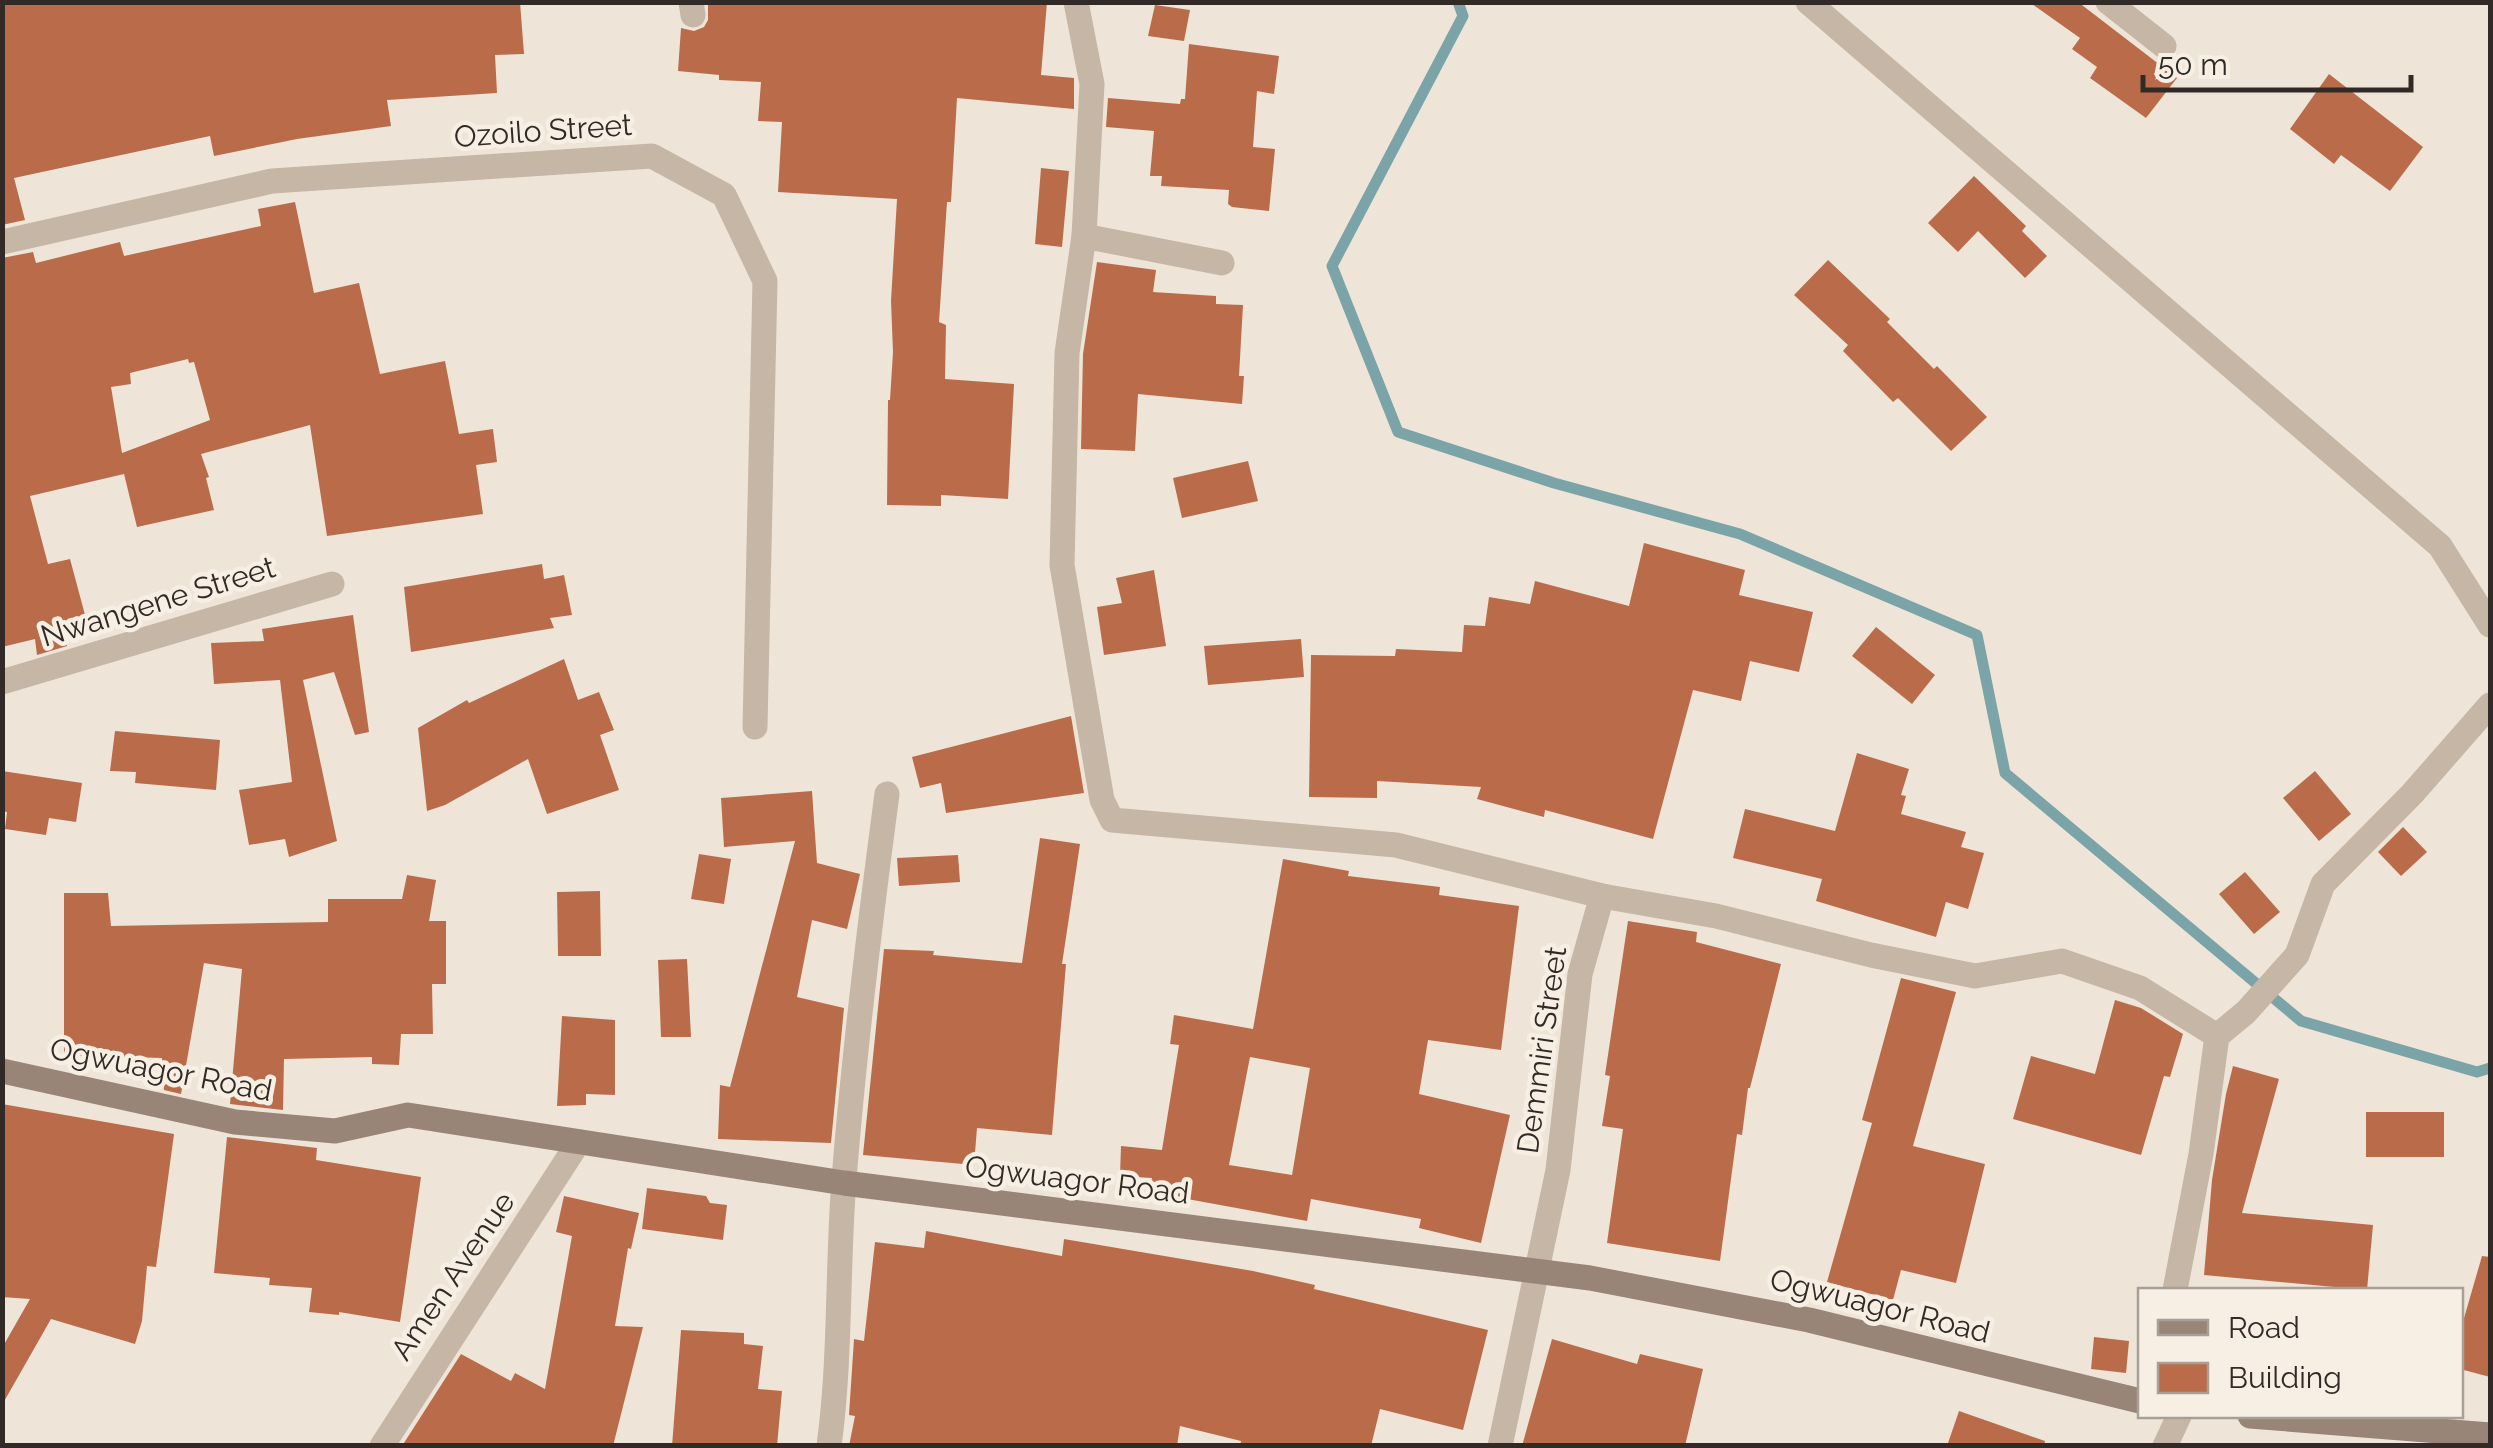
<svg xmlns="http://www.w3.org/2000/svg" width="2493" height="1448" font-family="Raleway,sans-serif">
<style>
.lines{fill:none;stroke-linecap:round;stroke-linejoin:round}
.stream{stroke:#7aa4a8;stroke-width:11}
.building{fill:#ba6c4a;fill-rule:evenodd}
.street{stroke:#c5b6a6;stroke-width:25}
.secondary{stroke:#988578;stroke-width:25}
.labels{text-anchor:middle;stroke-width:9;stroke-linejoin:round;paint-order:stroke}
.street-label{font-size:30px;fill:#322a26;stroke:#f7efe4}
</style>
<rect width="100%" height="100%" fill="#eee5d8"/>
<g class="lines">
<path class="stream" d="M 1458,2 L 1463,16 L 1332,266 L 1398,432 L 1554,483 L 1740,534 L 1977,635 L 2005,773 L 2301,1021 L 2477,1072 L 2490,1068"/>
</g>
<g class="building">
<path d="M 2,2 L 520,2 L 524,54 L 495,55 L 497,93 L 387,100 L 391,126 L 297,139 L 214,156 L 210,136 L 14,178 L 25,220 L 2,225 Z"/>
<path d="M 708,2 L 1047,2 L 1041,75 L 1074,78 L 1074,109 L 957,98 L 951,202 L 947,202 L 939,322 L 946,325 L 945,379 L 1014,384 L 1008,499 L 941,495 L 941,506 L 887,505 L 888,400 L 890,400 L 893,352 L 891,301 L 897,199 L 778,192 L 782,122 L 758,121 L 761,82 L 719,80 L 719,75 L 678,71 L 681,28 L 694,31 L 704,27 L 708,20 Z"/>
<path d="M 2029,2 L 2078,2 L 2177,78 L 2146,118 L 2090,78 L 2097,67 L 2072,49 L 2080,38 Z"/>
<path d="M 1155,5 L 1190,10 L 1184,41 L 1148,36 Z"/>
<path d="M 1189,44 L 1279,56 L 1274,94 L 1257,91 L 1253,147 L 1275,149 L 1269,211 L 1232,207 L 1228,204 L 1229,190 L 1161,186 L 1162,176 L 1150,176 L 1154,131 L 1106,127 L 1108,98 L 1180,104 L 1181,99 L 1185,99 Z"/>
<path d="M 2329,74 L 2423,147 L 2390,191 L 2341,155 L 2334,164 L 2290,129 Z"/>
<path d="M 1041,168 L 1069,171 L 1062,247 L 1035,244 Z"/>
<path d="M 1974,176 L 2026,226 L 2022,231 L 2047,256 L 2025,278 L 1978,231 L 1958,252 L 1928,223 Z"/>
<path d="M 295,202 L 314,293 L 359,283 L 380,374 L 445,361 L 459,434 L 493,429 L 497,462 L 476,465 L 483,514 L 327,536 L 310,425 L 201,454 L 209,477 L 206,478 L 214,510 L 137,527 L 124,474 L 30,496 L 48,564 L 70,559 L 88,626 L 65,631 L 67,646 L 37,655 L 35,639 L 2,647 L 2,258 L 33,252 L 36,263 L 120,242 L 124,256 L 261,226 L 258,209 ZM 188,359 L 189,363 L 194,362 L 210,420 L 122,453 L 111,387 L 131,384 L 130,373 Z"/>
<path d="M 1828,260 L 1890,319 L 1887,322 L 1934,369 L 1937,366 L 1987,417 L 1951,451 L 1898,398 L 1893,402 L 1843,351 L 1848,345 L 1794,295 Z"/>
<path d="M 1097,262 L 1156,270 L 1153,292 L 1216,296 L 1216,304 L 1243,305 L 1239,376 L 1244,376 L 1242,404 L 1138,394 L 1135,451 L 1081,449 L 1083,354 Z"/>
<path d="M 1248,461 L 1258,501 L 1182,518 L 1173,478 Z"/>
<path d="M 1644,543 L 1745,570 L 1739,595 L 1813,612 L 1799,672 L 1750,661 L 1741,701 L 1693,690 L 1653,839 L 1545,810 L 1544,817 L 1477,799 L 1481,787 L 1377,781 L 1377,798 L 1309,797 L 1311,655 L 1395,656 L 1396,649 L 1462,652 L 1464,625 L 1485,626 L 1489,597 L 1530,604 L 1535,581 L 1629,606 Z"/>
<path d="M 542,564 L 544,579 L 564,575 L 572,615 L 550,618 L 554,628 L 411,652 L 404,587 Z"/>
<path d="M 1154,570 L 1166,646 L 1104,655 L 1097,607 L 1122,603 L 1116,578 Z"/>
<path d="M 353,615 L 369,732 L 355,735 L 334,672 L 303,680 L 337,841 L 289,857 L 285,839 L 249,845 L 239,790 L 292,782 L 280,680 L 214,684 L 211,643 L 264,641 L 262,629 Z"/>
<path d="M 1876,627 L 1935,675 L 1912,704 L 1852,656 Z"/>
<path d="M 1301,639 L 1304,677 L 1208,685 L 1204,646 Z"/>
<path d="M 564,659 L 578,700 L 599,692 L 614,730 L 600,735 L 619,790 L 547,814 L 528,759 L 445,805 L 427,811 L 418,728 L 467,700 L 469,703 Z"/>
<path d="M 1071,716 L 1084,793 L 946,813 L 941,783 L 920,788 L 912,757 Z"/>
<path d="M 115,731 L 220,740 L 216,790 L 135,783 L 136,772 L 110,771 Z"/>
<path d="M 1857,753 L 1909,769 L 1901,795 L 1906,796 L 1901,814 L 1966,832 L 1961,847 L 1984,853 L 1968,909 L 1946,902 L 1936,937 L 1816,901 L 1822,879 L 1733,858 L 1745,809 L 1835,831 Z"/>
<path d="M 2,771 L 82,783 L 76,822 L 49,818 L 46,835 L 5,829 L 7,812 L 2,811 Z"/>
<path d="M 2315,771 L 2351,814 L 2319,841 L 2283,798 Z"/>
<path d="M 812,791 L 817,863 L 860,874 L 847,929 L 812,920 L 797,997 L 844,1008 L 831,1143 L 718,1139 L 720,1085 L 730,1087 L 795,841 L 724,847 L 721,798 Z"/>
<path d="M 2403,827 L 2427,852 L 2401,876 L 2378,852 Z"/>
<path d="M 1040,838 L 1080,844 L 1062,964 L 1066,964 L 1052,1135 L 977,1128 L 974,1165 L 863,1155 L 884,949 L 934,951 L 933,955 L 1022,963 Z"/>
<path d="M 699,854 L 731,859 L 724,904 L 691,899 Z"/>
<path d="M 958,855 L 960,882 L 899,886 L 897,858 Z"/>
<path d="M 1283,859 L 1349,871 L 1348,876 L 1440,887 L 1439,895 L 1519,906 L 1501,1050 L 1428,1040 L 1419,1094 L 1510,1115 L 1481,1243 L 1419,1228 L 1421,1219 L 1311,1199 L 1307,1221 L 1149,1192 L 1152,1178 L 1120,1176 L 1121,1146 L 1162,1150 L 1179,1045 L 1170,1044 L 1174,1015 L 1253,1029 ZM 1250,1057 L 1310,1068 L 1292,1175 L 1229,1165 Z"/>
<path d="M 2245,872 L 2280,912 L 2254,934 L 2219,894 Z"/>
<path d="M 407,875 L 436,880 L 429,921 L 446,921 L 446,984 L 432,984 L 433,1034 L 401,1034 L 399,1065 L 372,1064 L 372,1057 L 284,1059 L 283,1110 L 230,1104 L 242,969 L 204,963 L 181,1094 L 164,1090 L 162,1058 L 64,1055 L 64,893 L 108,893 L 111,926 L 328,922 L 328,899 L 402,899 Z"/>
<path d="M 600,891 L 601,956 L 558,956 L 557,892 Z"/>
<path d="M 1628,921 L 1697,932 L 1696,942 L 1781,964 L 1750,1088 L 1748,1088 L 1742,1135 L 1737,1134 L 1720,1261 L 1607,1243 L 1623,1129 L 1602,1126 L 1610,1076 L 1605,1075 Z"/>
<path d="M 687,959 L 691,1037 L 661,1037 L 658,960 Z"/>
<path d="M 1901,978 L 1956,992 L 1913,1146 L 1985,1164 L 1956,1283 L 1901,1270 L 1893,1300 L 1827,1282 L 1872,1123 L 1862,1120 Z"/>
<path d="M 2115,1000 L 2141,1008 L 2183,1034 L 2170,1077 L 2164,1076 L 2141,1155 L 2013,1119 L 2031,1056 L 2095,1074 Z"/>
<path d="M 562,1016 L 615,1020 L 615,1095 L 586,1094 L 586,1105 L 557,1106 Z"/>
<path d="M 2233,1066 L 2279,1079 L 2242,1213 L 2373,1225 L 2367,1290 L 2204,1275 L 2212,1180 L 2226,1094 Z"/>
<path d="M 2,1104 L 174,1134 L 156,1267 L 147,1266 L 142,1321 L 135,1344 L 51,1319 L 2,1405 L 2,1348 L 30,1299 L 2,1297 Z"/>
<rect x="2366" y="1112" width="78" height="45"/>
<path d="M 227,1137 L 317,1148 L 316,1160 L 421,1177 L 400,1322 L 339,1312 L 339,1315 L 309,1312 L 312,1288 L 269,1285 L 270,1278 L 214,1273 Z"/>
<path d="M 647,1188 L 706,1196 L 710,1203 L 727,1205 L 723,1240 L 642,1229 Z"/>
<path d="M 564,1196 L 639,1213 L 631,1249 L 628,1248 L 615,1326 L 643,1327 L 613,1446 L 402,1446 L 461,1354 L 511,1381 L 515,1373 L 545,1389 L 572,1236 L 556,1232 Z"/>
<path d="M 926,1231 L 1062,1256 L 1064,1239 L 1253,1271 L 1315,1285 L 1314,1289 L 1488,1330 L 1463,1430 L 1380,1409 L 1371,1446 L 1240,1446 L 1241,1441 L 1180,1426 L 1177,1446 L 849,1446 L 855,1416 L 849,1415 L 854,1339 L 864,1341 L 875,1242 L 924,1248 Z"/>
<path d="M 2482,1256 L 2490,1257 L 2490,1377 L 2460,1369 L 2460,1332 Z"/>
<path d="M 681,1330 L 744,1333 L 744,1344 L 763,1346 L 758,1389 L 782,1391 L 777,1446 L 672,1446 Z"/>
<path d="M 2094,1337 L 2129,1341 L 2126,1373 L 2091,1369 Z"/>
<path d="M 1552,1339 L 1637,1364 L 1640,1354 L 1703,1369 L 1685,1446 L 1522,1446 Z"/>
<path d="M 1959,1411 L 2045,1441 L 2044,1446 L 1947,1446 Z"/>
</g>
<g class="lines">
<g class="street">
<path d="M 691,2 L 693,15"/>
<path d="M 1076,2 L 1092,84 L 1084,236 L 1067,353 L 1062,565 L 1102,800 L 1112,820 L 1396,845 L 1602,896 L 1580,974 L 1558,1170 L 1500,1446"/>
<path d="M 1808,2 L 2440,546 L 2490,625"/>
<path d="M 2108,2 L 2164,46"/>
<path d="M 1084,236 L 1222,263"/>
<path d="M 2,242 L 272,181 L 652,156 L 724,195 L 765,281 L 755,727"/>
<path d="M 2,682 L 332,584"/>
<path d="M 1602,896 L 1716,916 L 1871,955 L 1975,976 L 2062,961 L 2140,988 L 2217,1036"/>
<path d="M 2175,1290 L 2201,1154 L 2217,1036 L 2246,1012 L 2297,955 L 2323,884 L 2412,794 L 2490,705"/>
<path d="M 382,1446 L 578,1143"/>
<path d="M 829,1446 C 841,1357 837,1268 844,1180 C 854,1050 870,922 887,794"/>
<path d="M 2165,1446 L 2179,1416"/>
</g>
<g class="secondary">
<path d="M 2,1071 L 235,1122 L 335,1131 L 408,1115 L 844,1183 L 1590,1278 L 1809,1320 L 2140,1401"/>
<path d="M 2250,1416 L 2490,1435"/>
</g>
</g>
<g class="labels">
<g class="street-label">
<text transform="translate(543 131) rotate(-4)" y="10">Ozoilo Street</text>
<text transform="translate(158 602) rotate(-17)" y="10">Nwangene Street</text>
<text transform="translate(1542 1050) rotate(-82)" y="10">Demmiri Street</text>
<text transform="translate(161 1070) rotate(11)" y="10">Ogwuagor Road</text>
<text transform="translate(1077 1180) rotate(7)" y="10">Ogwuagor Road</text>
<text transform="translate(453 1276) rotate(-56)" y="10">Amen Avenue</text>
<text transform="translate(1880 1306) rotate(14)" y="10">Ogwuagor Road</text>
</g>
</g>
<rect width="2493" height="1448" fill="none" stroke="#322a26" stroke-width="10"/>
<rect x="2138" y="1288" width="325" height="130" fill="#f7efe4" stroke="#a8a098" stroke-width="2.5"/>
<rect x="2158" y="1320" width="50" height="15" fill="#988578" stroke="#a8a098" stroke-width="2.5"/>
<text x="2228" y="1338" font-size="30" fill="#322a26">Road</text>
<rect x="2158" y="1363" width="50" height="30" fill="#ba6c4a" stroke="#a8a098" stroke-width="2.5"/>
<text x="2228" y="1388" font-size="30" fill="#322a26">Building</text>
<path d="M2143 75v15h268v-15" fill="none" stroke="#322a26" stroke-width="5"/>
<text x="2158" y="75" font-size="30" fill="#322a26" stroke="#f7efe4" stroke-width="8" paint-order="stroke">50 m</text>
</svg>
